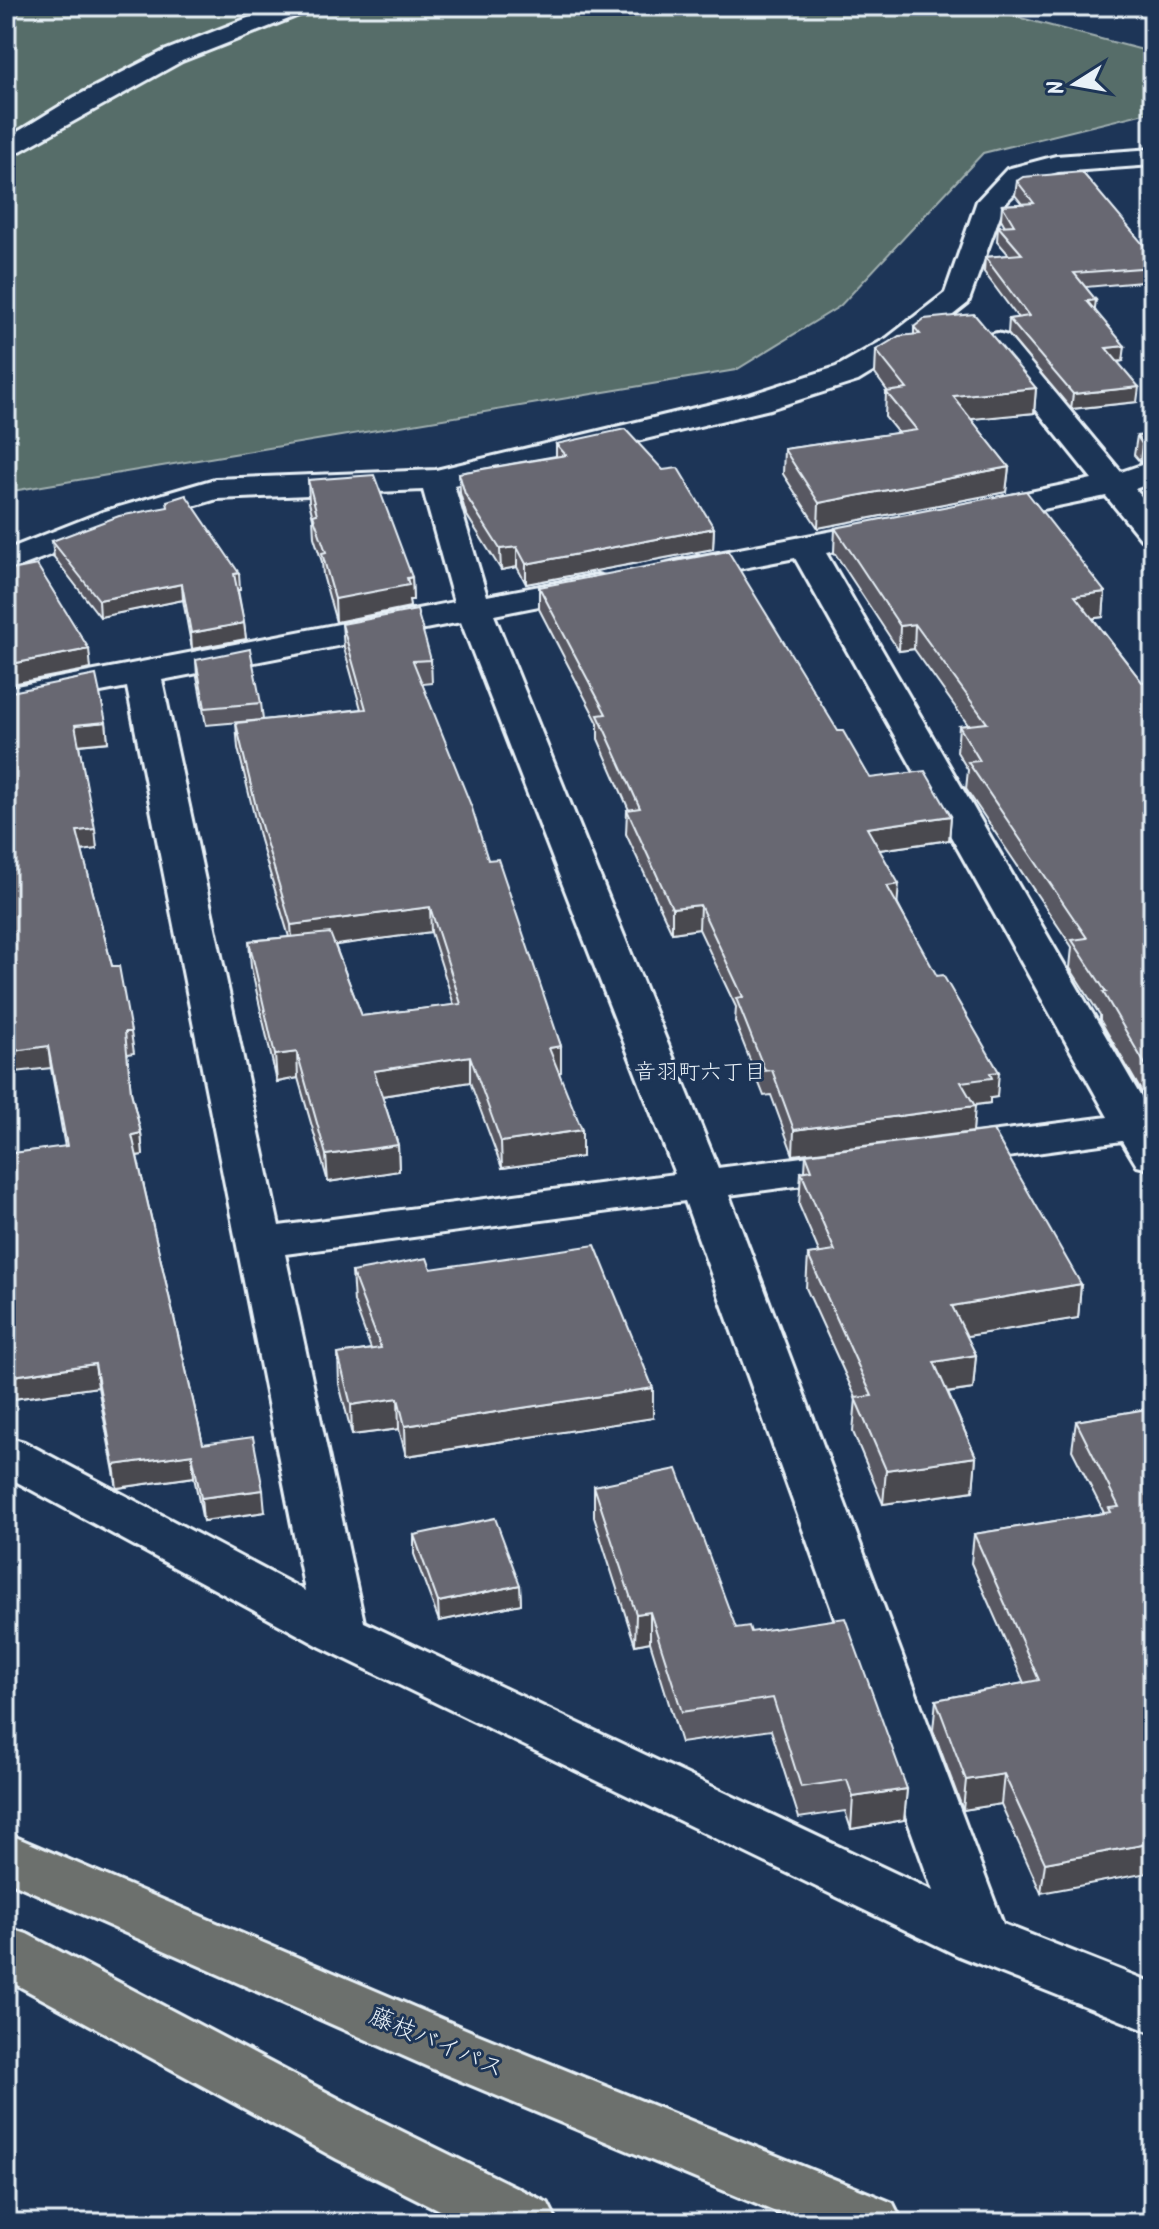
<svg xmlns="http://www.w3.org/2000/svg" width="1159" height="2229" font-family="Kalam,'Klee One',sans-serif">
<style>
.green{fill:#576d69;stroke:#a0afb0;stroke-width:2}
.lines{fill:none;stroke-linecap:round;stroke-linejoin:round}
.minor-casing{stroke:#e8f1f8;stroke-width:6}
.highway-casing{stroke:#e8f1f8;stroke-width:6}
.minor{fill:#1d3557;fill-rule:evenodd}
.highway{fill:#6c706d;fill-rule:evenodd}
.wall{fill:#595962;stroke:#e8f1f8;stroke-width:2;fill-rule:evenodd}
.shaded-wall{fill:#494850;stroke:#e8f1f8;stroke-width:2}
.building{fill:#686772;stroke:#e8f1f8;stroke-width:2}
.labels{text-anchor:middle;stroke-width:6;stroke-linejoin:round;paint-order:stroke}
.neighbourhood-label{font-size:22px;fill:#e8f1f8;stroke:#1d3557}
.near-street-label{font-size:24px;fill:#e8f1f8;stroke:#1d3557}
</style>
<rect width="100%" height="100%" fill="#1d3557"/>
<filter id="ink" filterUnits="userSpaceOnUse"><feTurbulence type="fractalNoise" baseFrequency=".0125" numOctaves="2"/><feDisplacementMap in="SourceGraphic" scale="16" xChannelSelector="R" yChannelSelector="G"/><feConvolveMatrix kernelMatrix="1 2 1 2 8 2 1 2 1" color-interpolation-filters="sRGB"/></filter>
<g filter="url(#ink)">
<path class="green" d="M 6,6 L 975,6 L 1147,51 L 1153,67 L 1153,111 L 983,153 L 840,306 L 736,370 L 6,492 Z"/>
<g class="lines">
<defs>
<g id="minor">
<path d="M 278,6 L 312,6 L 309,11 L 182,61 L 6,159 L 6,139 L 73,98 L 164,51 Z"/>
<path d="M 1153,149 L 1153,165 L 1058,172 L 1027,181 L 1004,204 L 968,303 L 909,350 L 858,381 L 770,409 L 454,485 L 487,596 L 597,575 L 609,578 L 614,585 L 609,592 L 494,615 L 718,1168 L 863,1149 L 879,1153 L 885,1163 L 879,1173 L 863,1177 L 729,1195 L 1003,1924 L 1153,1983 L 1153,2033 L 959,1956 L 321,1647 L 6,1476 L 6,1437 L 24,1442 L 305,1591 L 127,687 L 6,710 L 6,688 L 454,602 L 423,490 L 217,499 L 126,526 L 6,572 L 6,550 L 102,512 L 215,479 L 436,470 L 749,395 L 836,367 L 887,338 L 945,293 L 977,201 L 1007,169 L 1056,156 ZM 461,622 L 675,1174 L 279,1226 L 162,680 ZM 685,1201 L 933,1891 L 364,1622 L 285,1254 Z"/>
<path d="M 997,333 L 1008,336 L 1121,472 L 1153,461 L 1153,482 L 1135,489 L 1153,510 L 1153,542 L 1141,539 L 1106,496 L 975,523 L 963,520 L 958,513 L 963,506 L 1092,479 L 982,342 L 986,336 Z"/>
<path d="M 891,520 L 903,523 L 908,530 L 903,537 L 826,553 L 1149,1111 L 1153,1111 L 1153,1170 L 1137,1166 L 1122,1141 L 943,1166 L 927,1162 L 921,1152 L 927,1142 L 943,1138 L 1108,1117 L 795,558 L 676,581 L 664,578 L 659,571 L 664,564 L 676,561 Z"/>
</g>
<g id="highway">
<path d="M 6,1833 L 477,2034 L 893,2203 L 903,2223 L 802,2223 L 435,2070 L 6,1880 Z"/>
<path d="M 6,1927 L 27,1934 L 381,2121 L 548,2203 L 558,2223 L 465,2223 L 337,2159 L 6,1979 Z"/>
</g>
</defs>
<use href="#minor" class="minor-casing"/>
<use href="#highway" class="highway-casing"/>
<use href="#minor" class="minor"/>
<use href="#highway" class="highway"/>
</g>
<g class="wall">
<path d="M 1017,181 L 1153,256 L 1153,281 L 1085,287 L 1095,310 L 1123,361 L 1117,362 L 1137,402 L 1071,409 L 1008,334 L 1009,319 L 1018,318 L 984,272 L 985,257 L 1009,255 L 997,241 L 998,226 L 1005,226 L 1001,219 L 1002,205 L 1022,204 L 1015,195 Z"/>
<path d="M 914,327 L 1036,388 L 1034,413 L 971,419 L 1009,467 L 1006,492 L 818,528 L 783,474 L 784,449 L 898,433 L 885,417 L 886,392 L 888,392 L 875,374 L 876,350 L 914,335 Z"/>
<path d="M 1153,435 L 1153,459 L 1140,462 L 1134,455 L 1137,436 Z"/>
<path d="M 556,444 L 714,528 L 713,549 L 526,584 L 517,567 L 501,570 L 466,514 L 460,493 L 459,473 L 556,456 Z"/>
<path d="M 308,480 L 412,577 L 413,600 L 409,600 L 410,607 L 336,622 L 323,575 L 322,562 L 314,537 L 313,518 L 309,502 Z"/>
<path d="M 835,528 L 1105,592 L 1103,617 L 1093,618 L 1142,682 L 1153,681 L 1153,1108 L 1151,1108 L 1100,1020 L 1100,1015 L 1070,968 L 1072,947 L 966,789 L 968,770 L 957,752 L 959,726 L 968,725 L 914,649 L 899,651 L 834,552 Z"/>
<path d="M 52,541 L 240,590 L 238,590 L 244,623 L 246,639 L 192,649 L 183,600 L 100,617 L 54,557 Z"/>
<path d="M 539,587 L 838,731 L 870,778 L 951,816 L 949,840 L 879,850 L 898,905 L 997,1097 L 990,1098 L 990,1103 L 974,1105 L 973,1132 L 793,1155 L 771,1095 L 764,1096 L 735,1022 L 736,1007 L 699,929 L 672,933 L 626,834 L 627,810 L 629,810 L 598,739 L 598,723 L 539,609 Z"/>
<path d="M 342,624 L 431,660 L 432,683 L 422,684 L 488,860 L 561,1046 L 561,1072 L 559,1073 L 582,1157 L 502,1168 L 470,1082 L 382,1096 L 398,1145 L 399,1171 L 328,1182 L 298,1078 L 277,1082 L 251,967 L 249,941 L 289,937 L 260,840 L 238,748 L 236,723 L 361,709 L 344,648 ZM 431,932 L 454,1005 L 362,1016 L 335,945 Z"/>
<path d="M 196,660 L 261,703 L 263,720 L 206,725 L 197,676 Z"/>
<path d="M 6,693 L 106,722 L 108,742 L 79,745 L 97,849 L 82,851 L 112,966 L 131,1032 L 134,1053 L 127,1054 L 131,1092 L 141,1133 L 143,1155 L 137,1156 L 203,1444 L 265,1512 L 203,1521 L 194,1477 L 117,1488 L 98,1387 L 6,1400 L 6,1154 L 65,1147 L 51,1068 Z"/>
<path d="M 806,1154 L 1081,1284 L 1078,1318 L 966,1336 L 976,1355 L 973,1389 L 948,1393 L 976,1457 L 973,1491 L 883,1504 L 853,1432 L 856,1398 L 806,1288 L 808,1255 L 820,1254 L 799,1205 L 801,1172 L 805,1171 Z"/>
<path d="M 431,1269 L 653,1418 L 406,1456 L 399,1429 L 352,1435 L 339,1384 L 338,1354 L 371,1349 L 354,1302 L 352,1272 Z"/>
<path d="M 1153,1408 L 1041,1893 L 1001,1804 L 963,1810 L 933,1730 L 936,1700 L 1024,1683 L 971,1563 L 974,1534 L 1104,1513 L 1072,1450 L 1076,1421 Z"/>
<path d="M 594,1486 L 736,1628 L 751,1632 L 907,1789 L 904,1820 L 851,1829 L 845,1811 L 799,1818 L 771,1730 L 681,1743 L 650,1642 L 635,1645 L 594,1517 Z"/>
<path d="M 414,1535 L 520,1585 L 521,1604 L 439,1621 L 414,1554 Z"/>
</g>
<g class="shaded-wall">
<path d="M 1096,300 L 1094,315 L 1087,301 Z"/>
<path d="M 1125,346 L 1123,361 L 1104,363 L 1106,348 Z"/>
<path d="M 1139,387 L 1137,402 L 1071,409 L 1073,394 Z"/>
<path d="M 1036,388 L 1034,413 L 952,421 L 953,396 Z"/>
<path d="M 1153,441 L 1153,459 L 1140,462 L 1142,444 Z"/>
<path d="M 1009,467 L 1006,492 L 818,528 L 819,503 Z"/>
<path d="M 714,528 L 713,549 L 526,584 L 526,564 Z"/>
<path d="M 517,547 L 517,567 L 501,570 L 500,549 Z"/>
<path d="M 239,573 L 240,590 L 235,590 L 234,574 Z"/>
<path d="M 412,577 L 413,600 L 409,600 L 410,607 L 336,622 L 335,599 Z"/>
<path d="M 182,584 L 183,600 L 100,617 L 99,600 Z"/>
<path d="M 1105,592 L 1103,617 L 1073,621 L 1075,596 Z"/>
<path d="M 244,623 L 246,639 L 192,649 L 191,633 Z"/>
<path d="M 915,624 L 914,649 L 899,651 L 900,626 Z"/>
<path d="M 89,649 L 91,669 L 6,685 L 6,665 Z"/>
<path d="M 106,722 L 108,742 L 77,745 L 75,725 Z"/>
<path d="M 951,816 L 949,840 L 865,852 L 867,828 Z"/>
<path d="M 95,829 L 97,849 L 79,851 L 77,831 Z"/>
<path d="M 899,884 L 897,908 L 887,886 Z"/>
<path d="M 700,905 L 699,929 L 672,933 L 672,908 Z"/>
<path d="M 430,907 L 431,932 L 293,951 L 291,925 Z"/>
<path d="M 48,1046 L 51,1068 L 6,1073 L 6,1052 Z"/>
<path d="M 561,1046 L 561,1072 L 549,1074 L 549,1048 Z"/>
<path d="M 297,1052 L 298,1078 L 277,1082 L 275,1055 Z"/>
<path d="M 470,1056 L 470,1082 L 375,1097 L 374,1071 Z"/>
<path d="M 999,1072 L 997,1097 L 990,1098 L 990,1103 L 959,1107 L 961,1082 L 990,1073 Z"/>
<path d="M 975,1106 L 973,1132 L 793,1155 L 794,1130 Z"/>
<path d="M 582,1130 L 582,1157 L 502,1168 L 501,1142 Z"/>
<path d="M 141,1133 L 143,1155 L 135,1156 L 132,1135 Z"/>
<path d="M 398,1145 L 399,1171 L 328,1182 L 326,1155 Z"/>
<path d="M 1081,1284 L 1078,1318 L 949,1339 L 952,1306 Z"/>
<path d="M 976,1355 L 973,1389 L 931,1395 L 934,1362 Z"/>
<path d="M 95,1364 L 98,1387 L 6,1400 L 6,1377 Z"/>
<path d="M 653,1388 L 653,1418 L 406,1456 L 405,1426 Z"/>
<path d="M 398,1398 L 399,1429 L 352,1435 L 351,1405 Z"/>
<path d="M 192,1454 L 194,1477 L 117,1488 L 114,1465 Z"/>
<path d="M 976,1457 L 973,1491 L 883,1504 L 886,1470 Z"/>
<path d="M 263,1490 L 265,1512 L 203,1521 L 201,1498 Z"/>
<path d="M 520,1585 L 521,1604 L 439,1621 L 438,1602 Z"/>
<path d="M 650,1612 L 650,1642 L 635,1645 L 636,1614 Z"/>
<path d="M 1153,1674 L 1153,1703 L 1146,1675 Z"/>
<path d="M 1004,1774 L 1001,1804 L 963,1810 L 966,1780 Z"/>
<path d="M 907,1789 L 904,1820 L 851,1829 L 853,1797 Z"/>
<path d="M 1153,1843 L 1153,1872 L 1041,1893 L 1045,1863 Z"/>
</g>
<g class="building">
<path d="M 1082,172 L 1153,256 L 1153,267 L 1074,273 L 1096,300 L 1087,301 L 1125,346 L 1106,348 L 1139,387 L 1073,394 L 1009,319 L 1029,316 L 985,257 L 1022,254 L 998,226 L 1014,225 L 1002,205 L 1034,203 L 1017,181 L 1023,177 Z"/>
<path d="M 974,314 L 1036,388 L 953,396 L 1009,467 L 819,503 L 784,449 L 917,430 L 886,392 L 907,389 L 876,350 L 899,336 L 920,334 L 914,327 L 924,319 Z"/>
<path d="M 625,429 L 663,470 L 678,468 L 714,528 L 526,564 L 517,547 L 500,549 L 465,494 L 459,473 L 566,455 L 556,444 Z"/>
<path d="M 1153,435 L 1153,441 L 1142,444 L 1137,436 Z"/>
<path d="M 374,475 L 412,577 L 407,578 L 409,585 L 335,599 L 322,553 L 326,552 L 313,515 L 317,514 L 308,480 Z"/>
<path d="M 1026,491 L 1105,592 L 1075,596 L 1142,682 L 1153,681 L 1153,1078 L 1103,992 L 1106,992 L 1072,940 L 1087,938 L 968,762 L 980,761 L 959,726 L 987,723 L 915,624 L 900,626 L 835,528 Z"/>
<path d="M 186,495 L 239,573 L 234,574 L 244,623 L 191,633 L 182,584 L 99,600 L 52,541 L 119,516 L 168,507 L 167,501 Z"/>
<path d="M 728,551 L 838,731 L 843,731 L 870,778 L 925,771 L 951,816 L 867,828 L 899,884 L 887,886 L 937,976 L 943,975 L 999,1072 L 990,1073 L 992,1078 L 961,1082 L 975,1106 L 794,1130 L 772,1070 L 765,1071 L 736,998 L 743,997 L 700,905 L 672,908 L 627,810 L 640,808 L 598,715 L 606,714 L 539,587 Z"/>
<path d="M 37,565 L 89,649 L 6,665 L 6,571 Z"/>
<path d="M 417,610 L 431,660 L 413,661 L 472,808 L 488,860 L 498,859 L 561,1046 L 549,1048 L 582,1130 L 501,1142 L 470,1056 L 374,1071 L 398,1145 L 326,1155 L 297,1052 L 275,1055 L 249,941 L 330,933 L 362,1016 L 461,1004 L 430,907 L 291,925 L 258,815 L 236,723 L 366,709 L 342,624 Z"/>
<path d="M 250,649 L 261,703 L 205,708 L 196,660 Z"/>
<path d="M 96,675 L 106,722 L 75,725 L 95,829 L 77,831 L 112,966 L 119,966 L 131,1032 L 125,1032 L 131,1092 L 141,1133 L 132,1135 L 203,1444 L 253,1437 L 263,1490 L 201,1498 L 192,1454 L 114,1465 L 95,1364 L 6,1377 L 6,1154 L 67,1146 L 48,1046 L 6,1052 L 6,693 Z"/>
<path d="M 993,1130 L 1081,1284 L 952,1306 L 976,1355 L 934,1362 L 976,1457 L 886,1470 L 855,1398 L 872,1396 L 808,1255 L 835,1251 L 801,1172 L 812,1170 L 806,1154 Z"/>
<path d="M 595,1245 L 653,1388 L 405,1426 L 398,1398 L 351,1405 L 338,1354 L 381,1348 L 352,1272 L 427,1258 L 431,1269 Z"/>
<path d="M 1153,1408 L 1153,1674 L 1146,1675 L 1153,1688 L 1153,1843 L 1045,1863 L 1004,1774 L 966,1780 L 936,1700 L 1039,1680 L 974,1534 L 1111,1512 L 1109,1508 L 1119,1507 L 1076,1421 Z"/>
<path d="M 677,1469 L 736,1628 L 749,1626 L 751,1632 L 845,1618 L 907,1789 L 853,1797 L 847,1780 L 801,1787 L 773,1698 L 682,1712 L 650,1612 L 636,1614 L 594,1486 Z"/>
<path d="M 495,1518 L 520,1585 L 438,1602 L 414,1535 Z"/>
</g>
</g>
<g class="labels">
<g class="neighbourhood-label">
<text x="700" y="1079">音羽町六丁目</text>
</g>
<g class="near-street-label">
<text transform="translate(437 2042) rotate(23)" y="8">藤枝バイパス</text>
</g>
</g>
<rect width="1159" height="2229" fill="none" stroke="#1d3557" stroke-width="32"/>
<rect x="16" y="16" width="1127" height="2197" fill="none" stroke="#e8f1f8" stroke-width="3" filter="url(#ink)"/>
<g transform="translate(1075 84) rotate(259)" stroke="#1d3557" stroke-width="6" paint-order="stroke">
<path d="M0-6L14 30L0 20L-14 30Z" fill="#e8f1f8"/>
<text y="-12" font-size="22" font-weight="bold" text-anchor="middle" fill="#e8f1f8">N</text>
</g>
</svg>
